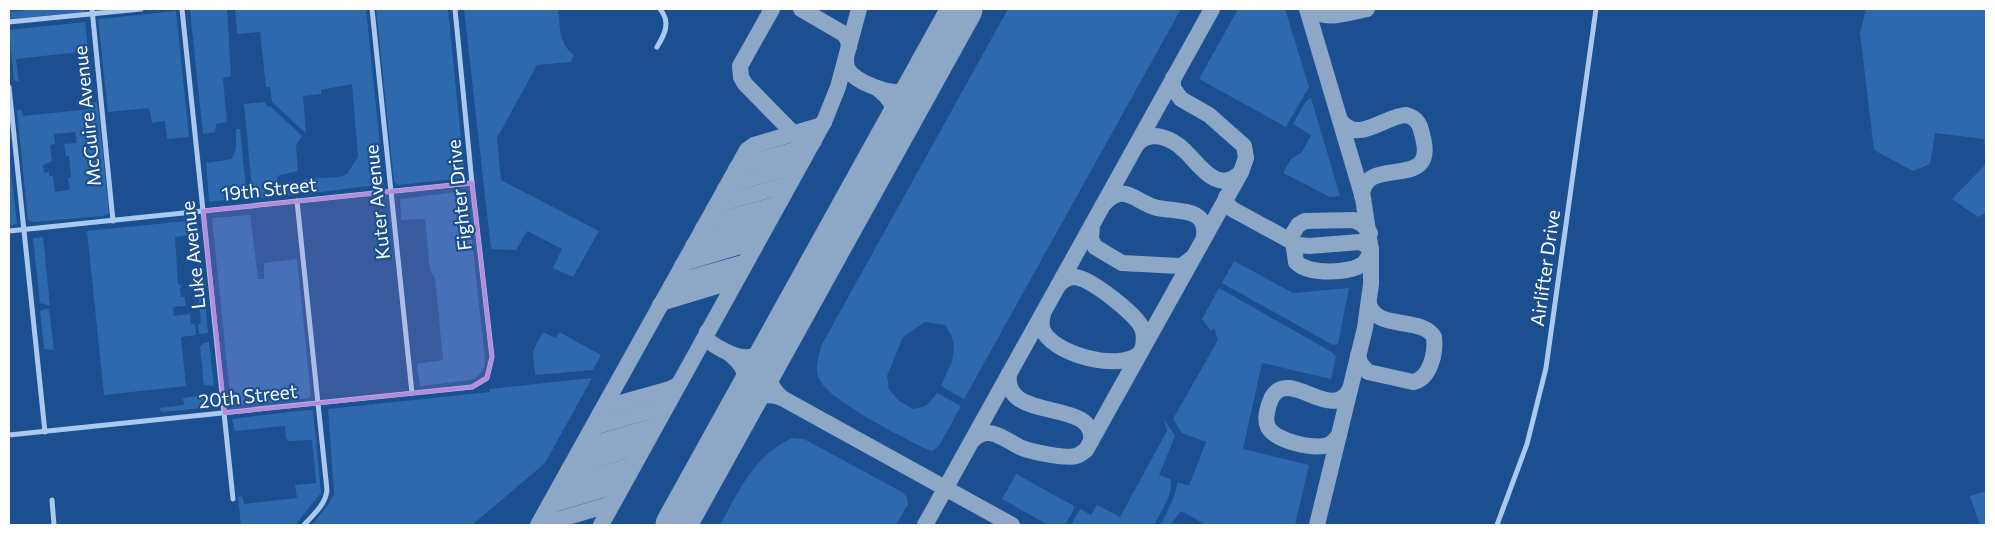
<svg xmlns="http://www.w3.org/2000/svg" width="1995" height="534" font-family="Commissioner,sans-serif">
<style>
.green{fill:#2e69ad;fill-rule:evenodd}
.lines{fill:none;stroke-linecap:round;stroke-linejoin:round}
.taxiway{stroke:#8da7c7;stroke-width:16}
.runway{stroke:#8da7c7;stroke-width:41}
.minor{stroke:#a9c9ee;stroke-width:5}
.marked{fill:#b68bdc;fill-opacity:0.2;stroke:#b68bdc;stroke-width:4;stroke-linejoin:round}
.labels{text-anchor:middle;stroke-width:4.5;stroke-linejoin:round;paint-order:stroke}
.street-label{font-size:19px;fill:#fff;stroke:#1b4f8f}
</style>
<rect width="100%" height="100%" fill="#1b4f8f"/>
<g class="green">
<path d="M 36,9 L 84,9 L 85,12 L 10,19 L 9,12 Z"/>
<path d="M 210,9 L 227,9 L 231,76 L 223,78 L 227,122 L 216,124 L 215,132 L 203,134 L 190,10 Z"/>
<path d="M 235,9 L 366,9 L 384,184 L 305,194 L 304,179 L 339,177 L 347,174 L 358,157 L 352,84 L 321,90 L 321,94 L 303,96 L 306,132 L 303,131 L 272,102 L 270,87 L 266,87 L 260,32 L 237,34 Z"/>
<path d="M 376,9 L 448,9 L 465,178 L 398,185 L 394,181 Z"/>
<path d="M 464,9 L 558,9 C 560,26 559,45 574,55 L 571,62 L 537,65 L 497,138 L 501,180 L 599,231 L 573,277 L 553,268 L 562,249 L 527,231 L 516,250 L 491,249 Z"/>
<path d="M 1008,9 L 1181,9 L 964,399 L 941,386 C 951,362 962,349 945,325 L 925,322 L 903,337 L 887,376 L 889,389 L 899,401 L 913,409 L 926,406 L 937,393 L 961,406 L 940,444 L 933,451 L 926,449 C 903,437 824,399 818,376 C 815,367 819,355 821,346 Z"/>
<path d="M 1238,9 L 1284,9 L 1286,12 L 1309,87 L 1286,127 L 1199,79 Z"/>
<path d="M 1866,9 L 1986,9 L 1986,213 L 1978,217 L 1952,199 L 1986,164 L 1984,139 L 1935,133 L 1930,164 L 1913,171 L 1874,150 L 1860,33 Z"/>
<path d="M 176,11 L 189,137 L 167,139 L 165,121 L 152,123 L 149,108 L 108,112 L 98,19 Z"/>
<path d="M 85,22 L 92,86 L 84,89 L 79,52 L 16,59 L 19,82 L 14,80 L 9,30 Z"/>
<path d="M 1311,98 L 1340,196 L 1330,197 L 1283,173 L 1291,159 L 1302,152 L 1311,135 L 1293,124 L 1306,101 Z"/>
<path d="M 91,102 L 97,103 L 98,107 L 109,213 L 104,216 L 34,222 L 28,220 L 17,111 L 21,109 L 23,116 L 91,109 ZM 75,132 L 77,143 L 64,144 L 66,156 L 69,156 L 71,177 L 68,178 L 70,190 L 55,192 L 53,176 L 49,176 L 49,172 L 44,173 L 43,165 L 52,161 L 50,145 L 55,144 L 54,134 Z"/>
<path d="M 265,102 L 267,106 L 271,107 L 302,136 L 296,145 L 298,171 L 277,176 L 278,184 L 291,182 L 292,195 L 253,199 L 244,104 Z"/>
<path d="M 236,129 L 240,129 L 247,198 L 209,202 L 206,163 L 232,159 L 236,148 Z"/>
<path d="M 9,154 L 17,224 L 9,226 Z"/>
<path d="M 465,191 L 467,194 L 485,360 C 484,370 480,376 471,380 L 420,386 L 417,364 L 443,360 L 435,278 L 430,270 L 425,219 L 401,220 L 400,199 Z"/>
<path d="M 250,215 L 258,279 L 264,279 L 264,263 L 297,259 L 311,396 L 309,398 L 234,406 L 231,404 L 212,218 Z"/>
<path d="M 197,220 L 199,234 L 175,237 L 178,284 L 181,285 L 182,287 L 180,288 L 181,297 L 185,297 L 186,306 L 173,307 L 174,316 L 190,314 L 191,324 L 195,324 L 196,335 L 181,337 L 186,386 L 104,395 L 87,231 Z"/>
<path d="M 43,237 L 50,306 L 40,303 L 33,238 Z"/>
<path d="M 1234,261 L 1293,293 L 1349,288 L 1338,344 L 1333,345 L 1222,283 Z"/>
<path d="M 203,281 L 208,333 L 199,334 L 198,324 L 201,323 L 197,284 L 188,285 L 188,283 Z"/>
<path d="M 1219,288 L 1330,351 L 1336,356 L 1331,379 L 1262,363 L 1243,449 L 1309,465 L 1295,525 L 1206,525 L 1183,512 L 1180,512 L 1170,525 L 1161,525 L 1173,499 L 1178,482 L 1189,486 L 1206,442 L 1182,433 L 1173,419 L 1218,340 L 1214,328 L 1211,331 L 1202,319 Z"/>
<path d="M 49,308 L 54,350 L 44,349 L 40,311 Z"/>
<path d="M 543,332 L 556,338 L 559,332 L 601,355 L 593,370 L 535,375 L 533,351 Z"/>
<path d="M 209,342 L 214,386 L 204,385 L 200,346 L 204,343 Z"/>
<path d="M 592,378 L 545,463 L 472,525 L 312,525 L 328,505 L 334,494 L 328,409 L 490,392 L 490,389 Z"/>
<path d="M 215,394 L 216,405 L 213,407 L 162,412 L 159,408 L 184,405 L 183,398 Z"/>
<path d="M 307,410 L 313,410 L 321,493 L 295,525 L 241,525 L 238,497 L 242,496 L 244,504 L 297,498 L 295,485 L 316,483 L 312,440 L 289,441 L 286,438 L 285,426 L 235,431 L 232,419 Z"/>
<path d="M 1164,419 L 1175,436 L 1159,475 L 1170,479 C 1175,492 1160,513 1154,525 L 1071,525 L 1080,509 L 1091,515 L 1097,505 L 1120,517 L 1167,431 Z"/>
<path d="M 792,438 L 804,439 L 902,492 L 907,497 L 908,504 L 896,525 L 720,525 C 739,490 754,456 792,438 Z"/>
<path d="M 1016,474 L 1074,506 L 1074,509 L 1065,525 L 1048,525 L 1002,499 Z"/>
<path d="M 1986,491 L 1986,525 L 1980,525 L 1970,496 Z"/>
</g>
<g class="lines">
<g class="taxiway">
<path d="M 772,9 L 740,66 L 741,77 L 745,84 L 800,140"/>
<path d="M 801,9 L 844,34 L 848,40 L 849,47"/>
<path d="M 1307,9 L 1363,198 L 1371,251 L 1371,284 L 1365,328 L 1317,525"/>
<path d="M 1310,9 C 1324,22 1350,12 1367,9"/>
<path d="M 846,59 C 846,63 846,66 848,70 C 856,82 889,95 902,91 C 913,88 920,79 927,71"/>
<path d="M 877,88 C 893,100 897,111 895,130"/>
<path d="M 1340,120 C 1357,145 1384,116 1406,115 C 1417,118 1420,124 1422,134 C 1440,195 1364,152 1362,196"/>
<path d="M 1137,144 C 1151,129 1172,138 1185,151 C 1200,165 1218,196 1241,172"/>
<path d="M 736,169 L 741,165 L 809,146 L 814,141"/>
<path d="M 725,189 L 732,184 L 798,165 L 803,160"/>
<path d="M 1226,197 L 1227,204 L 1232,209 L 1298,245 L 1309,246 L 1360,242 L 1366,245 L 1371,251"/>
<path d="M 1105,203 C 1124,183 1135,201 1154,207 C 1173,213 1209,205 1204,237"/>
<path d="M 714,209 L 722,203 L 786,185 L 792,180"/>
<path d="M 1092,225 L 1091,239 L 1095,247 L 1122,263 L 1179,266 L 1183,265 L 1192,258"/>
<path d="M 703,228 L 713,222 L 774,205 L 781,200"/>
<path d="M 1370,233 L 1362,224 L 1354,220 L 1305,221 L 1298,225 L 1292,235 L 1296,262 C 1308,275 1351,274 1364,263 C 1368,259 1370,254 1371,249"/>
<path d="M 693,246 L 701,242 L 765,223 L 770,219"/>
<path d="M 682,266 L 687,262 L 754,242 L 759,238"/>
<path d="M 671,286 L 676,282 L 743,263 L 748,259"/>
<path d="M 1058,286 C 1062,281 1068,277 1075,277 C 1090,278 1136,314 1142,328 C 1145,335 1144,341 1143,347"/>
<path d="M 660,305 L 664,302 L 730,282 L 738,277"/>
<path d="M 1043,313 C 1042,318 1041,323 1042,328 C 1050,354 1119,372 1139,354"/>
<path d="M 707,332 L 707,339 C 711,344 717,347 723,350 C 749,365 761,355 780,337"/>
<path d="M 729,353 C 751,371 749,384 740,409"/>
<path d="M 771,353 C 767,372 766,384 782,398"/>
<path d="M 1358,355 L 1360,363 L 1368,372 L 1413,382 C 1430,379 1436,353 1434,337 C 1422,316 1376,331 1369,304"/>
<path d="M 1009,374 C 1002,424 1097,397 1091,441"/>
<path d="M 601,412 L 606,407 L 670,389 L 678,385"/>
<path d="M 736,416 C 749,400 761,390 782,398 L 1012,525"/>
<path d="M 590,432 L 597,426 L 660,408 L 667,404"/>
<path d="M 1339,435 C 1336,439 1333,443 1328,445 C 1314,450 1275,441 1268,427 C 1264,419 1268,405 1272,397 C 1290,367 1332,424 1350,389"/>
<path d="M 973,440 C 989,423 1006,441 1022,448 C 1033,452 1066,459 1076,456 C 1080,455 1083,452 1086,450 L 1241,172 L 1246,158 L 1244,146 L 1209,115 L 1181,99 L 1173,88 L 1173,78"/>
<path d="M 580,450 L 586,446 L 652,427 L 657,423"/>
<path d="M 569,469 L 574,466 L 637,447 L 646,442"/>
<path d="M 558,490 L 564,485 L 630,466 L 636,461"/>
<path d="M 547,510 L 554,504 L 618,485 L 625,480"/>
<path d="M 538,525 L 747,150 L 754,145 L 819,126 L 824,122"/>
<path d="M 540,525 L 608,505 L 615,499"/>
<path d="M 601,525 L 824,122 L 838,87 L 859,9"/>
<path d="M 925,525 L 1212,9"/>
</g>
<path class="runway" d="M 676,525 L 962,9"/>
<g class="minor">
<path d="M 92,9 L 113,221"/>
<path d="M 182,9 L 233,499"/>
<path d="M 372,9 L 412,393"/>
<path d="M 9,22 L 141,9"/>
<path d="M 657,47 C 665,34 671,22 660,9"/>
<path d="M 9,87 L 45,432"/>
<path d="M 297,201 L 327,490 C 326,504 313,515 304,525"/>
<path d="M 9,231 L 472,183"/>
<path d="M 9,435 L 472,387 L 487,378 L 492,357 L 472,183 L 455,9"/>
<path d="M 52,500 L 54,525"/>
<path d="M 1497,525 L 1527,444 L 1546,368 L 1596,9"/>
</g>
</g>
<path class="marked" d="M 472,183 L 492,357 L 487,378 L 472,387 L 225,413 L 203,211 Z"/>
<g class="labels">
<g class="street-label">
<text transform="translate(87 116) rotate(-96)" y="7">McGuire Avenue</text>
<text transform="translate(269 189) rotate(-6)" y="7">19th Street</text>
<text transform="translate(459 195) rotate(-96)" y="7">Fighter Drive</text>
<text transform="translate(377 202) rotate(-96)" y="7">Kuter Avenue</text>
<text transform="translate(193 255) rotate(-96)" y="7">Luke Avenue</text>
<text transform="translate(1545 268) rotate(-82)" y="7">Airlifter Drive</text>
<text transform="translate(248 396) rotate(-6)" y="7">20th Street</text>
</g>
</g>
<rect width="1995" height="534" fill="none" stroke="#ffffff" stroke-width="20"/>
</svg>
